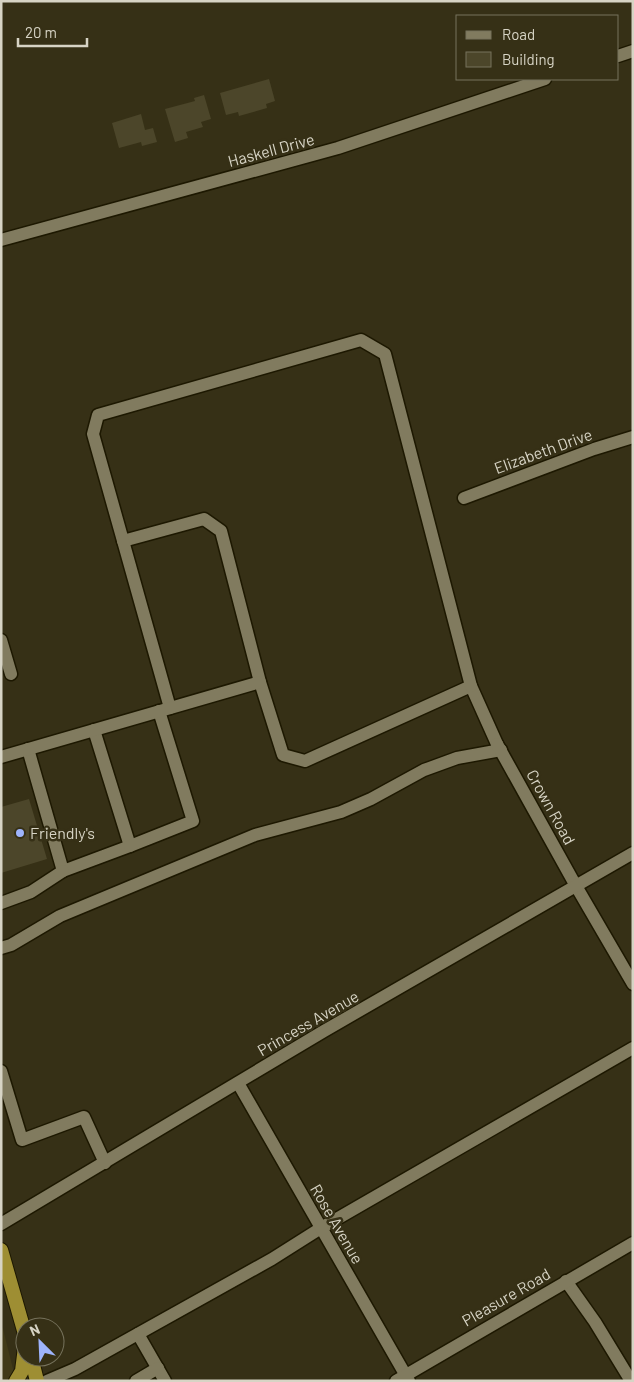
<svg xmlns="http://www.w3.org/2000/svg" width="634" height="1382" font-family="Barlow,sans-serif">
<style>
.built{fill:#413a18}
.building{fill:#4c462a}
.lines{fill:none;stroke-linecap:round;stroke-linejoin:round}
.service-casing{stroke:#1d1801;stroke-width:15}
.minor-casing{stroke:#1d1801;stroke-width:15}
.tertiary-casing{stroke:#1d1801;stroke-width:15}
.trunk-casing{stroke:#1d1801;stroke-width:16}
.service{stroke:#817b5f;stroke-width:12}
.minor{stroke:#817b5f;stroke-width:12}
.tertiary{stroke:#817b5f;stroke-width:12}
.trunk{stroke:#9e8e33;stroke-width:14}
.poi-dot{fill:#9eb4fd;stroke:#363016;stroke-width:2}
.labels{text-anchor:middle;stroke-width:5;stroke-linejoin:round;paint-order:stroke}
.street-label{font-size:16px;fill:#d7d4c5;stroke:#363016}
.poi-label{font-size:16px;fill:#d7d4c5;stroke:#363016;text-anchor:start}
</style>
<rect width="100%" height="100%" fill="#363016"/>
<path class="built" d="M 1,1325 L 3,1329 L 16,1381 L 1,1381 Z"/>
<g class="building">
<path d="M 269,79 L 275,101 L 266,104 L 267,108 L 239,116 L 238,112 L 226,115 L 220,93 Z"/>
<path d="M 204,95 L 211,119 L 201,122 L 203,127 L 186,132 L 188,138 L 175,142 L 165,109 L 195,101 L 194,98 Z"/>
<path d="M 141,114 L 145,130 L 153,128 L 157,142 L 142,146 L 141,142 L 119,148 L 112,123 Z"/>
<path d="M 29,799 L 47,859 L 1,873 L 1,807 Z"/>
</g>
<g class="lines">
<defs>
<g id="service">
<path d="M 123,541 L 204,519 L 221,531 L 260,682 L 283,755 L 305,761 L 471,686 L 497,744"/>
<path d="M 1,640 L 11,674"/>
<path d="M 170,708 L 93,434 L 98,415 L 361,340 L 385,354 L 471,686"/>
<path d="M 28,749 L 63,871 L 130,846 L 94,730"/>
<path d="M 130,846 L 193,821 L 159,711"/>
<path d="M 1,903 L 31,892 L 63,871"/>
<path d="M 1,948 L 11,945 L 60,916 L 255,835 L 341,812 L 371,799 L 424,770 L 457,758 L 501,750"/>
<path d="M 1,1071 L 22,1140 L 84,1117 L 105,1163"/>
<path d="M 566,1281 L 595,1322 L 631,1381"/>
<path d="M 138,1334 L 165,1381"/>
<path d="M 47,1381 L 75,1369 L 272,1259 L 321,1228 L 633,1048"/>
<path d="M 136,1381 L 158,1368"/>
</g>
<g id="minor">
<path d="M 618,56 L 633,51"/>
<path d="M 1,240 L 338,148 L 545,79"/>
<path d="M 464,498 L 594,449 L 633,437"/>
<path d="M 497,744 L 576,886 L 633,984"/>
<path d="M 1,757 L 260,682"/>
<path d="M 238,1083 L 409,1381"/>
<path d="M 1,1224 L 324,1031 L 633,853"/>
</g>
<path id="tertiary" d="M 396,1381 L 633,1243"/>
<g id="trunk">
<path d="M 1,1250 L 25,1334"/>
<path d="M 31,1357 L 37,1381"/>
<path d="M 16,1381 L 22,1371 L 25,1347"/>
</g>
</defs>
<use href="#service" class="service-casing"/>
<use href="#minor" class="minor-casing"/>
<use href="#tertiary" class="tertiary-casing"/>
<use href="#trunk" class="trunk-casing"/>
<use href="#service" class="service"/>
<use href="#minor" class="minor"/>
<use href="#tertiary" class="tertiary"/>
<use href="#trunk" class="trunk"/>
</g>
<circle class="poi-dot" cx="20" cy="833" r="5"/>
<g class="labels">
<g class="street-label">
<text transform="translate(271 150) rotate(-15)" y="6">Haskell Drive</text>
<text transform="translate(543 451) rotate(-20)" y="6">Elizabeth Drive</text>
<text transform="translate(551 807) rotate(61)" y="6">Crown Road</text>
<text transform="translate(308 1023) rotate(-30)" y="6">Princess Avenue</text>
<text transform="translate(337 1224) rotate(60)" y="6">Rose Avenue</text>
<text transform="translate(506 1297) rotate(-30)" y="6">Pleasure Road</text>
</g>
<g class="poi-label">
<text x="30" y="839">Friendly's</text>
</g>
</g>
<rect width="634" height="1382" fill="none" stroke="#d7d4c5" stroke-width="5"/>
<rect x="456" y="15" width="162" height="65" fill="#363016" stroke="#76725c"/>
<rect x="466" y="31" width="25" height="8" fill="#817b5f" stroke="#76725c"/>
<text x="502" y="40" font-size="15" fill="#d7d4c5">Road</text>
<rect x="466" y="52" width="25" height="15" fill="#4c462a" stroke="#76725c"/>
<text x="502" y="65" font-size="15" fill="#d7d4c5">Building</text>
<g transform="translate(40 1342) rotate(336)"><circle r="24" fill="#363016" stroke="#76725c"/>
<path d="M0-4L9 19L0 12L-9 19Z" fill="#9eb4fd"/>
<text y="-8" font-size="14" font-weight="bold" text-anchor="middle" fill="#d7d4c5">N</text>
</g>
<path d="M18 38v8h69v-8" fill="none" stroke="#d7d4c5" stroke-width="2.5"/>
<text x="25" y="38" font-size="15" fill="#d7d4c5" stroke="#363016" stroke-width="4" paint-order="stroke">20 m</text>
</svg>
